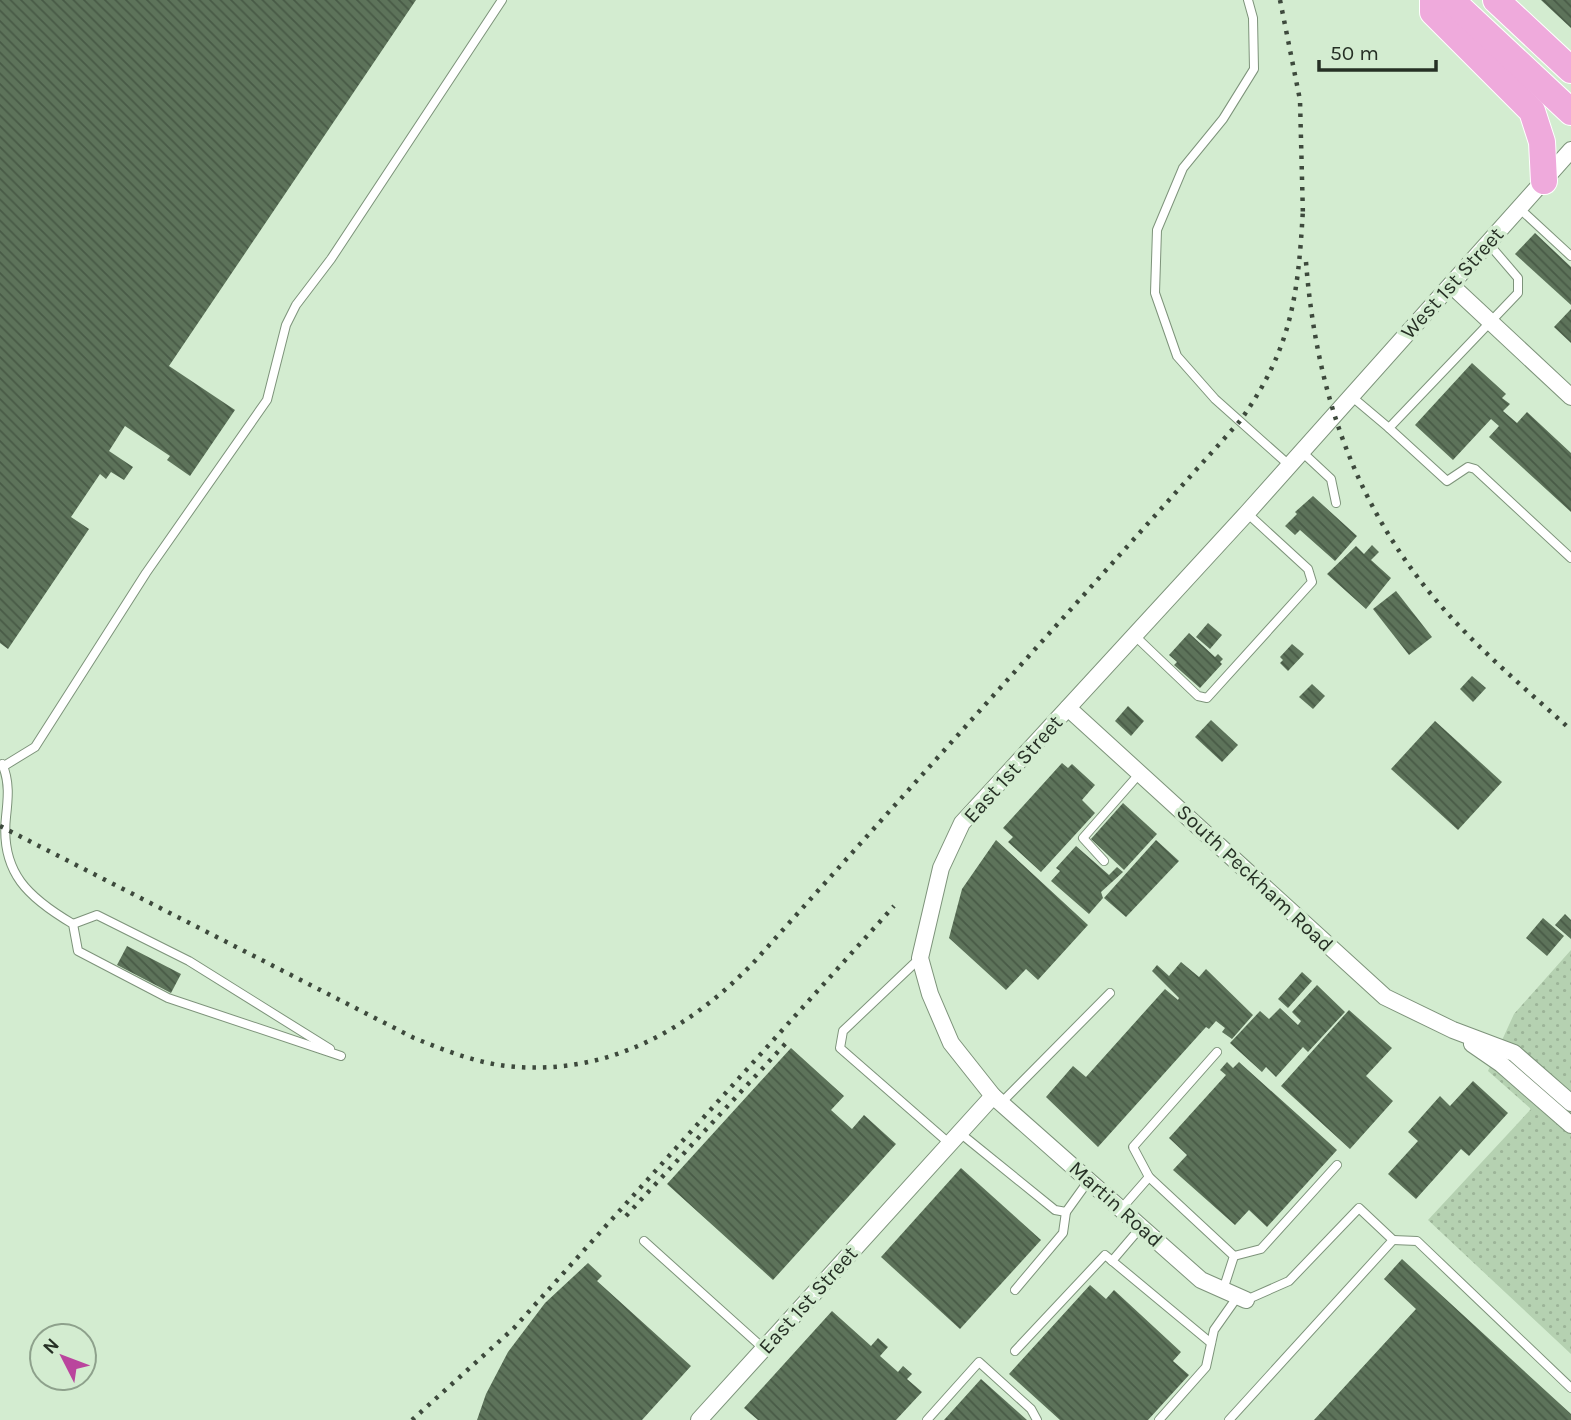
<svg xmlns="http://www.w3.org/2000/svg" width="1571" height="1420" font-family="Karla,sans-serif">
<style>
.park{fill:url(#park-dots)}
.building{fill:url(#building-back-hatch)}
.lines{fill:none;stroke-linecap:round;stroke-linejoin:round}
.service-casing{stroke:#7d937a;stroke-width:10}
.minor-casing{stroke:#7d937a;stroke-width:18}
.primary-casing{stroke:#fff;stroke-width:28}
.service{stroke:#fff;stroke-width:8}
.minor{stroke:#fff;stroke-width:16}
.primary{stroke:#efaadc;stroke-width:26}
.rail{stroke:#3d493c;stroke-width:4.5;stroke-dasharray:3.5 7;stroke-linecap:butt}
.labels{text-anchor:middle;stroke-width:7;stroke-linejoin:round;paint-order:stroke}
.street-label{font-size:21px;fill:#263025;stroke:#d3ecd0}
</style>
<defs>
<pattern id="park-dots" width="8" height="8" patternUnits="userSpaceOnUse" patternTransform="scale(1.75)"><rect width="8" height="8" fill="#b5d1b1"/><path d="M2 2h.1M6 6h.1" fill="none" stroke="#9cb498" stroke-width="1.8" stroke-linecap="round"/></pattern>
<pattern id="building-back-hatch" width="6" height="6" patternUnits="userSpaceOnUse" patternTransform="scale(1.75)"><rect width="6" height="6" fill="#5d735a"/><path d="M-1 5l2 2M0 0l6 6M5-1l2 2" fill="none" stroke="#485a46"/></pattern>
</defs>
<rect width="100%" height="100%" fill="#d3ecd0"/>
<path class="park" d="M 1571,950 L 1571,1354 L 1428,1220 L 1531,1109 L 1488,1071 L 1514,1014 Z"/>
<g class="building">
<path d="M 0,0 L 416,0 L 169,366 L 235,410 L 190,476 L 167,460 L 170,456 L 125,426 L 109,451 L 133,467 L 124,480 L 111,472 L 106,479 L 100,474 L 71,517 L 89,529 L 8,649 L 0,643 Z"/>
<path d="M 1541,0 L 1571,0 L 1571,28 Z"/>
<path d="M 1535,233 L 1571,267 L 1571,305 L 1515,254 Z"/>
<path d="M 1571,309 L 1571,343 L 1554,327 Z"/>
<path d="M 1472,363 L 1506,394 L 1502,398 L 1510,404 L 1503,411 L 1517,423 L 1527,412 L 1571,453 L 1571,512 L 1489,437 L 1499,426 L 1491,419 L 1453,460 L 1415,425 Z"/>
<path d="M 1313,496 L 1357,536 L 1335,561 L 1300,530 L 1295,535 L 1285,526 L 1297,514 L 1295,512 Z"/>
<path d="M 1372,545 L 1379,552 L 1371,560 L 1391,578 L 1366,609 L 1327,574 L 1356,546 L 1364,554 Z"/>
<path d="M 1396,591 L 1432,637 L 1409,655 L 1373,609 Z"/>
<path d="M 1208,623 L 1222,635 L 1210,649 L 1196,637 Z"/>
<path d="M 1189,633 L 1215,657 L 1218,654 L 1223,659 L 1220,662 L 1222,664 L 1200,688 L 1174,665 L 1177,662 L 1169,655 Z"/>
<path d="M 1292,644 L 1304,654 L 1288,671 L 1280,663 L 1283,660 L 1280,657 Z"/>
<path d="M 1472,676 L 1486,688 L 1473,702 L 1460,689 Z"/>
<path d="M 1312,684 L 1325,696 L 1313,709 L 1299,697 Z"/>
<path d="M 1128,706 L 1144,721 L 1131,736 L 1115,721 Z"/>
<path d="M 1211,720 L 1238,745 L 1222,762 L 1195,737 Z"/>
<path d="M 1435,721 L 1502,782 L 1458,830 L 1391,769 Z"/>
<path d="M 1062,763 L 1068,768 L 1072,764 L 1095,785 L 1082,800 L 1095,813 L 1041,872 L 1008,842 L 1013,837 L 1003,828 Z"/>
<path d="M 1123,803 L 1157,834 L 1124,870 L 1091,839 Z"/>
<path d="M 996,840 L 1088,925 L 1038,980 L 1026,969 L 1006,990 L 949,938 L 962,889 Z"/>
<path d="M 1156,840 L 1179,861 L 1126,917 L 1104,898 Z"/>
<path d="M 1076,846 L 1109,875 L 1117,867 L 1123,872 L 1101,892 L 1103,898 L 1089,914 L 1051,881 L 1060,871 L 1056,868 Z"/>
<path d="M 1565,914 L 1571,920 L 1571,939 L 1555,925 Z"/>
<path d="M 1543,918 L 1564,936 L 1547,956 L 1526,938 Z"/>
<path d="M 127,946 L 181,974 L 171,993 L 117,965 Z"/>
<path d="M 1181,962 L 1199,977 L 1206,969 L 1253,1015 L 1232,1039 L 1222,1032 L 1225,1028 L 1216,1021 L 1209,1029 L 1206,1027 L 1098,1147 L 1046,1097 L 1073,1066 L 1086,1077 L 1165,989 L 1178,1000 L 1179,998 L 1152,971 L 1157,965 L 1169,976 Z"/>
<path d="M 1302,972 L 1312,981 L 1288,1008 L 1278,999 Z"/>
<path d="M 1317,985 L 1345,1012 L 1308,1052 L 1303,1047 L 1276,1077 L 1266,1067 L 1262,1072 L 1230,1043 L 1260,1011 L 1269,1019 L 1280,1008 L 1298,1025 L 1301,1021 L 1292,1012 Z"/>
<path d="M 1349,1010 L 1392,1048 L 1366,1076 L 1393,1101 L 1350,1149 L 1281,1086 Z"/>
<path d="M 791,1048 L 844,1096 L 831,1110 L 852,1129 L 864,1115 L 896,1144 L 773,1280 L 667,1184 Z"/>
<path d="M 1227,1062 L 1233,1068 L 1239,1062 L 1337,1150 L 1267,1227 L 1249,1210 L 1235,1225 L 1173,1170 L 1187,1155 L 1169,1138 L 1226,1075 L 1220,1070 Z"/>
<path d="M 1473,1081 L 1508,1113 L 1469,1156 L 1461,1149 L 1416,1199 L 1388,1174 L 1418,1141 L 1408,1132 L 1440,1096 L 1450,1106 Z"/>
<path d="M 961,1168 L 1041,1240 L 960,1329 L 881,1257 Z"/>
<path d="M 1402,1259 L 1571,1414 L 1571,1420 L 1314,1420 L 1416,1309 L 1384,1279 Z"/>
<path d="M 588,1263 L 602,1276 L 597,1281 L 691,1366 L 642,1420 L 477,1420 L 486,1394 L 508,1352 L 545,1303 Z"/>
<path d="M 1090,1285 L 1106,1299 L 1114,1290 L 1181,1352 L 1173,1361 L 1189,1375 L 1148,1420 L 1060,1420 L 1009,1374 Z"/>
<path d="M 832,1311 L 871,1346 L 878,1338 L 888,1347 L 880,1356 L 898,1372 L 903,1366 L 912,1374 L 907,1379 L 922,1392 L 896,1420 L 758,1420 L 744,1408 Z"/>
<path d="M 981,1379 L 1027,1420 L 944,1420 Z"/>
</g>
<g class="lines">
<defs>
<g id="service">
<path d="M 1248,0 L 1253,18 L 1254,69 L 1223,119 L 1183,168 L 1157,230 L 1155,293 L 1177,356 L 1215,399 L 1289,465"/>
<path d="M 1519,208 L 1571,256"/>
<path d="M 1488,243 L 1518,278 L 1518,293 L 1389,428 L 1447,481 L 1468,467 L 1475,469 L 1571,558"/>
<path d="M 1351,396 L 1389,428"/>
<path d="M 1301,451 L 1331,479 L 1336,503"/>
<path d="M 1134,635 L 1198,696 L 1207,698 L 1312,582 L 1308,569 L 1247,513"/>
<path d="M 2,764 C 10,781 8,799 6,817 C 0,873 29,898 73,924 L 78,951 L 168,998 L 341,1056"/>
<path d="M 4,766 L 35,747 L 146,573 L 267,400 L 286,325 L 296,305 L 331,259 L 502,0"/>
<path d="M 1104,861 L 1083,838 L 1140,773"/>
<path d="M 73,924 L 97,915 L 189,961 L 330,1049"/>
<path d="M 920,958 L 843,1031 L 840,1048 L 950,1144"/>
<path d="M 1001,1103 L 1110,993"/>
<path d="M 960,1133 L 1055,1210 L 1066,1212 L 1089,1180"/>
<path d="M 1149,1177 L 1234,1256 L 1223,1290"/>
<path d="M 1121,1209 L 1149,1177 L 1133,1147 L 1217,1052"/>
<path d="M 1393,1240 L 1417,1241 L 1571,1388"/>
<path d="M 644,1241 L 764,1349"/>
<path d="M 1234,1256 L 1261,1249 L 1337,1165"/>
<path d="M 1112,1261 L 1141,1227"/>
<path d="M 1015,1290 L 1063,1233 L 1066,1212"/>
<path d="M 1015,1351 L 1105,1255 L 1211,1343"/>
<path d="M 927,1420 L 979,1362 L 1031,1409 L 1037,1420"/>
<path d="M 1159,1420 L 1206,1367 L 1214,1330 L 1238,1296"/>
<path d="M 1229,1420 L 1393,1240 L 1359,1208 L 1289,1281 L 1246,1300"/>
</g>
<g id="minor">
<path d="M 1451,285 L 1571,397"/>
<path d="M 1068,708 L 1385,997 L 1453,1030 L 1514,1053 L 1571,1103"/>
<path d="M 1472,1044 L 1501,1064 L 1571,1125"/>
<path d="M 1246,1300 L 1201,1280 L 993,1096 L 951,1043 L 930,994 L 920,958 L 941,868 L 962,823 L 1247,513 L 1571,150"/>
<path d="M 699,1420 L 993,1096"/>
</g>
<g id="primary">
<path d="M 1433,0 L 1433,12 L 1532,111 L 1542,142 L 1544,181"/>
<path d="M 1451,0 L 1571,112"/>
<path d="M 1496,0 L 1571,70"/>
</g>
</defs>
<use href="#service" class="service-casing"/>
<use href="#minor" class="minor-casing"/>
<use href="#primary" class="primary-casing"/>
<use href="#service" class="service"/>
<use href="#minor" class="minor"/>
<use href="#primary" class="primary"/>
<g class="rail">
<path d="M 1280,0 L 1300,100 L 1303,217"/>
<path d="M 1306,262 C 1316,391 1355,507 1441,606 C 1480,651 1527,690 1571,730"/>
<path d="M 0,826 L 414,1038 C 444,1050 474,1062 506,1066 C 605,1077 688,1031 754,962 L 1240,421 C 1292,348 1298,296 1303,209"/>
<path d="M 626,1216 L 786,1043"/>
<path d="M 412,1420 L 514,1328 L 894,906"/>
</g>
</g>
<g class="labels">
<g class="street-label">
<text transform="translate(1452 283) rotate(-48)" y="7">West 1st Street</text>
<text transform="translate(1013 769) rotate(-48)" y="7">East 1st Street</text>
<text transform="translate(1255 878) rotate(43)" y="7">South Peckham Road</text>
<text transform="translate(1116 1204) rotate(42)" y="7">Martin Road</text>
<text transform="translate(808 1300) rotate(-48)" y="7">East 1st Street</text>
</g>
</g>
<g transform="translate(63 1357) rotate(312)"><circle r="33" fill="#d3ecd0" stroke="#8ea18c" stroke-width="2"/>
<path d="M0-5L12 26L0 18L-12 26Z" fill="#ba459d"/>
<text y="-10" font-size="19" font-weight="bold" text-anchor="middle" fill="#263025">N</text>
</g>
<path d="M1319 60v10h117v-10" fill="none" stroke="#263025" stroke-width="3.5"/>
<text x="1330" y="60" font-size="21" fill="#263025" stroke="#d3ecd0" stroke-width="5" paint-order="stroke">50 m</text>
</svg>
